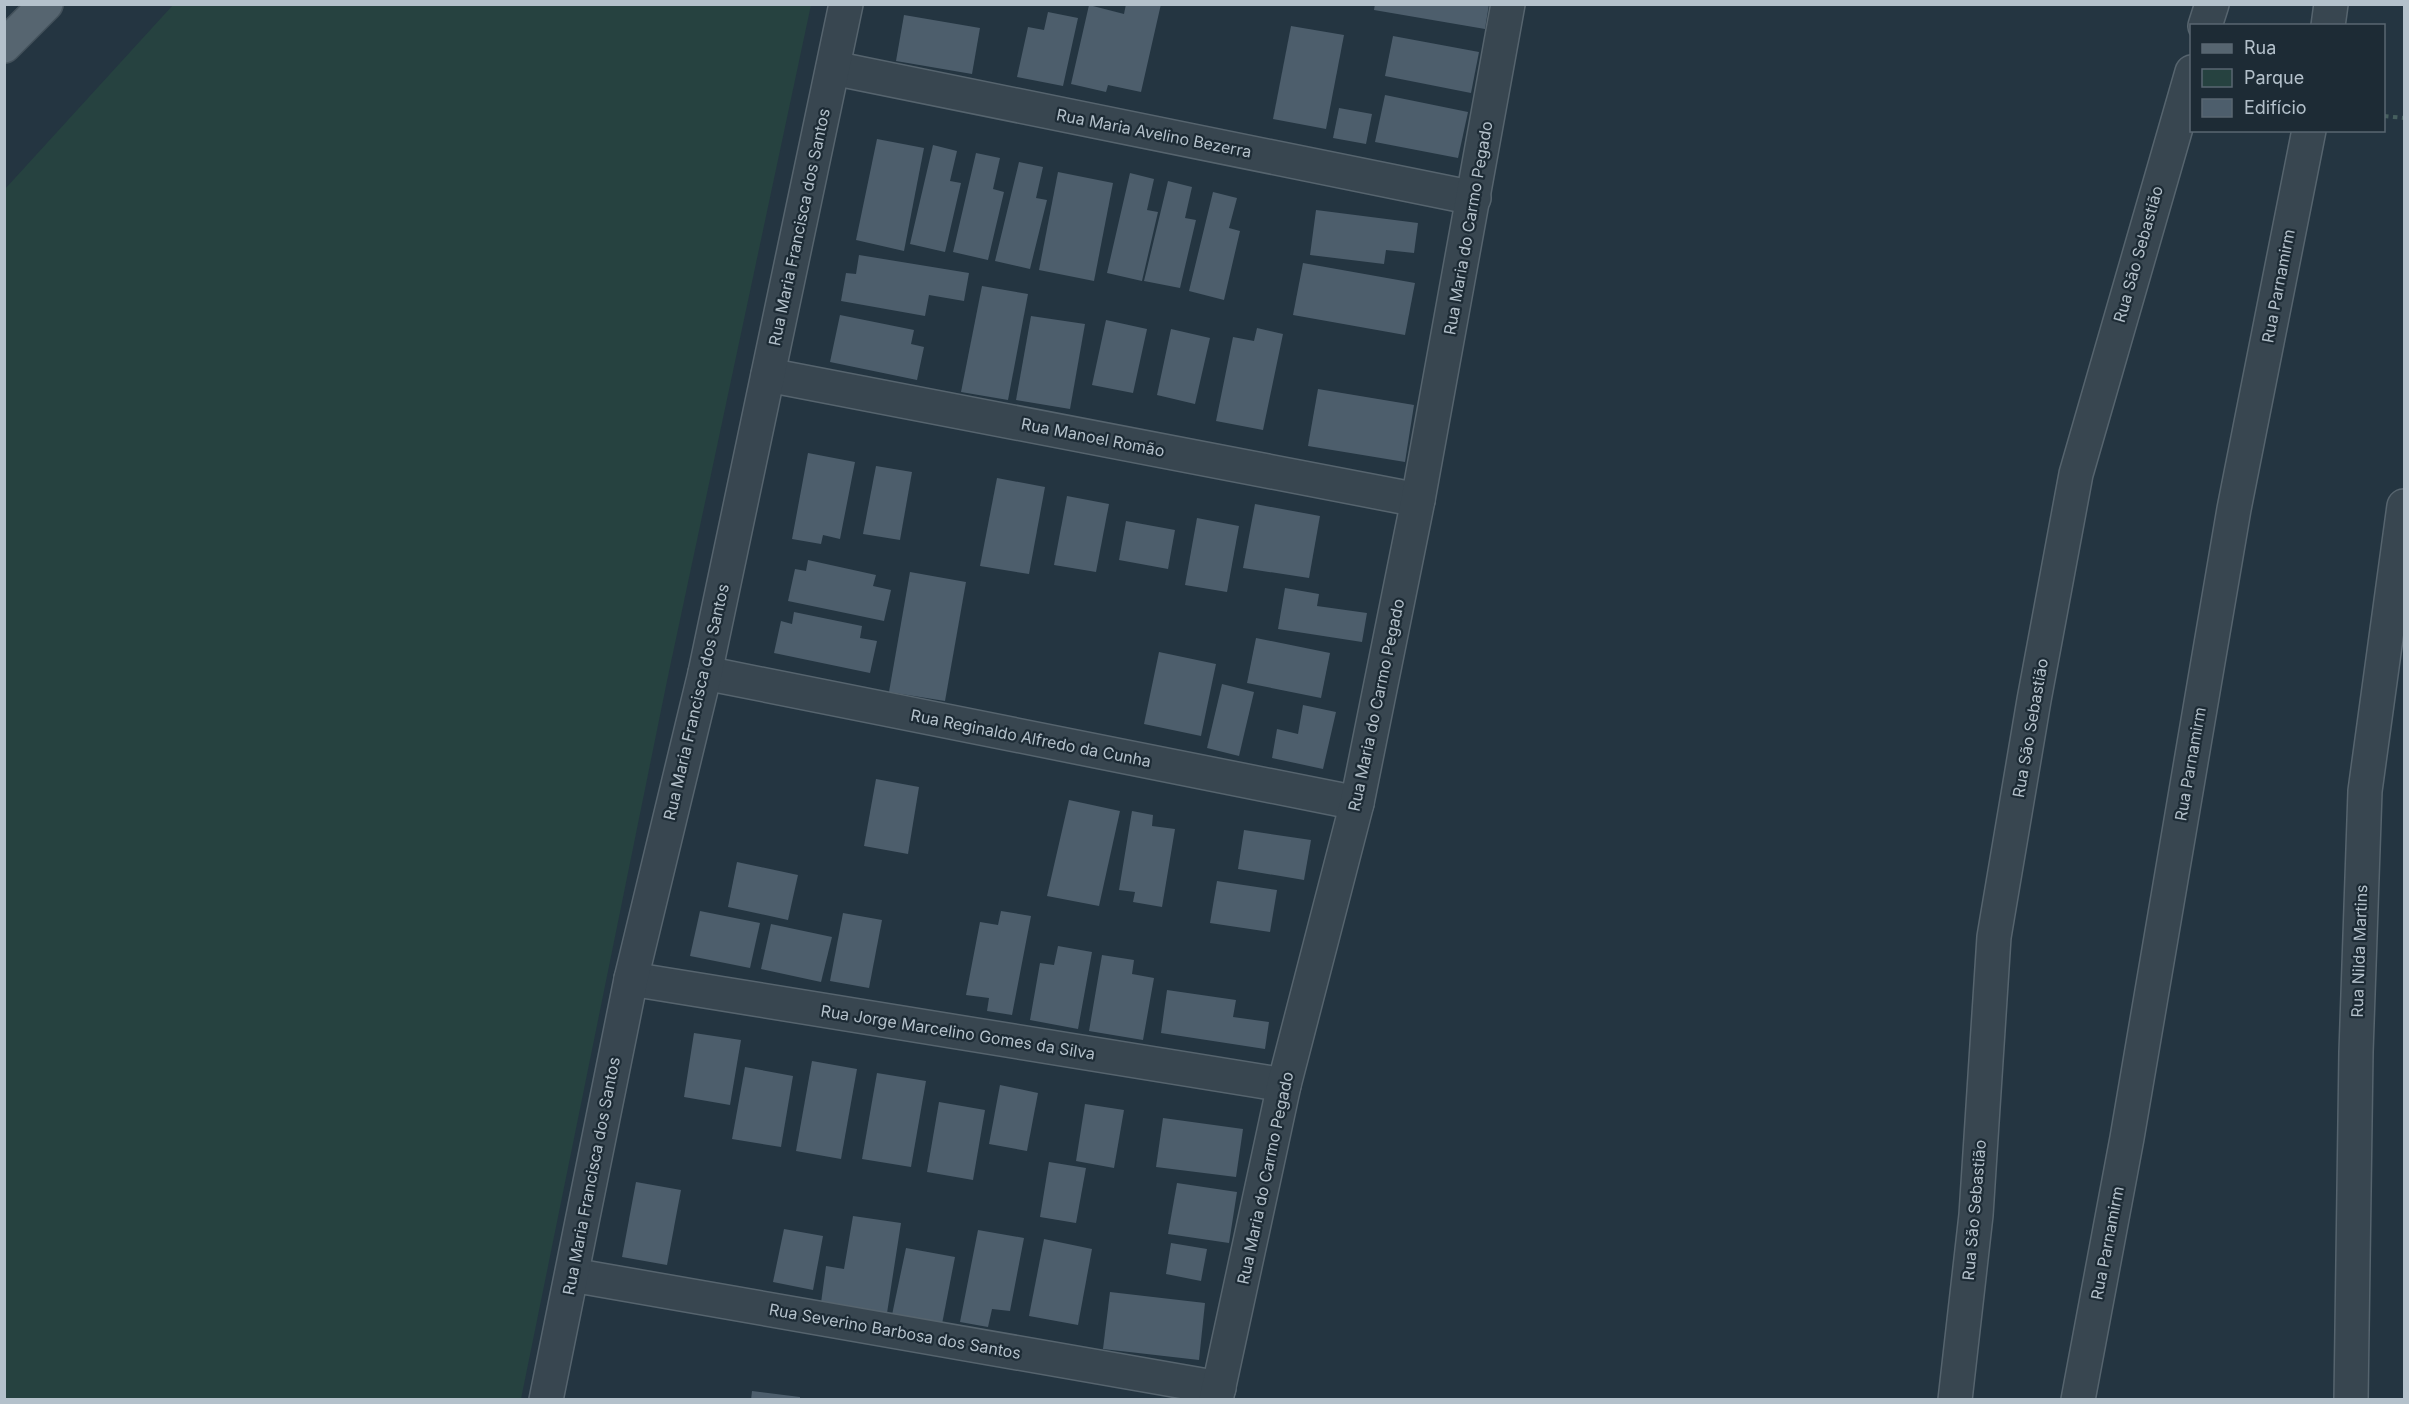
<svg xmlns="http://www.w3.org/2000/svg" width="2409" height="1404" font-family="Inter,sans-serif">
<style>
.green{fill:#264240}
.building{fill:#4d5e6c}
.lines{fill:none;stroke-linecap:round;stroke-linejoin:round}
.minor-casing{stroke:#56646e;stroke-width:36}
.tertiary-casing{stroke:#56646e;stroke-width:36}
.primary-casing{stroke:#44525c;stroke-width:36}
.path{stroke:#465f5e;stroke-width:4;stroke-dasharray:4.5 4.5;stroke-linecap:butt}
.minor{stroke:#384650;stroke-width:33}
.tertiary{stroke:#384650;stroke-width:33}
.primary{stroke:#566570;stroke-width:33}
.labels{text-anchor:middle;stroke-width:4.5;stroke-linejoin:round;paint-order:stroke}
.street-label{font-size:16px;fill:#b4c1cb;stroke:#1d2b35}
</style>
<rect width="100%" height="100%" fill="#243541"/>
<path class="green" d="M 173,5 L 811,5 L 667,681 L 521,1399 L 5,1399 L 5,189 Z"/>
<g class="building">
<path d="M 1126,4 L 1161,4 L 1141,92 L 1108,85 L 1106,92 L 1071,84 L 1089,5 L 1124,14 Z"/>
<path d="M 1375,4 L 1489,4 L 1485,29 L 1374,10 Z"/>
<path d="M 1048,12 L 1078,18 L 1063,86 L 1017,77 L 1028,27 L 1044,30 Z"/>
<path d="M 904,15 L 980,28 L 972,74 L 896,61 Z"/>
<path d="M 1291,26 L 1344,35 L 1326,129 L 1273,119 Z"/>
<path d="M 1393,36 L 1479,52 L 1471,93 L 1385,76 Z"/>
<path d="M 1385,95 L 1468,112 L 1458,158 L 1375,142 Z"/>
<path d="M 1339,108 L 1372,114 L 1366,144 L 1333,138 Z"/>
<path d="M 877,139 L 924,148 L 904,251 L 856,240 Z"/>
<path d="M 933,145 L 957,151 L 950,181 L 961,183 L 945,252 L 910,244 Z"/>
<path d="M 976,153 L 1000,158 L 993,189 L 1004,192 L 988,260 L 953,252 Z"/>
<path d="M 1019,162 L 1043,167 L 1036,198 L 1047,200 L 1030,269 L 995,261 Z"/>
<path d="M 1058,172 L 1113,183 L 1094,281 L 1039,270 Z"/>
<path d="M 1130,173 L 1154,179 L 1147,210 L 1158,212 L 1142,281 L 1107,273 Z"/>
<path d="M 1168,181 L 1192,187 L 1185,218 L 1196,220 L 1180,288 L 1144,281 Z"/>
<path d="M 1213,192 L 1237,198 L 1229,228 L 1240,231 L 1224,300 L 1189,291 Z"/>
<path d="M 1316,210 L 1418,223 L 1414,253 L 1386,250 L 1384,264 L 1310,255 Z"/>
<path d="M 859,255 L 969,273 L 964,301 L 929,295 L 925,316 L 841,301 L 846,273 L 856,274 Z"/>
<path d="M 1303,263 L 1415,283 L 1405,335 L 1293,315 Z"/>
<path d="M 982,286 L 1028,294 L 1008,400 L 961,392 Z"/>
<path d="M 840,315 L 914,330 L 911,344 L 924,347 L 917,380 L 830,362 Z"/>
<path d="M 1031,316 L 1085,324 L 1070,409 L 1016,400 Z"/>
<path d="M 1106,320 L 1147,329 L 1133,393 L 1092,385 Z"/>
<path d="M 1257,328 L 1283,334 L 1263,430 L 1216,421 L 1233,337 L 1254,341 Z"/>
<path d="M 1171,329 L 1210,338 L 1195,404 L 1157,395 Z"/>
<path d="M 1318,389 L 1414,405 L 1405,462 L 1308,446 Z"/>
<path d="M 808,453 L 855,462 L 840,539 L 823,535 L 821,544 L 792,539 Z"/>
<path d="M 876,466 L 912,472 L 900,540 L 863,534 Z"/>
<path d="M 997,478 L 1045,487 L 1029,574 L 980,566 Z"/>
<path d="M 1067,496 L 1109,504 L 1096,572 L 1054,565 Z"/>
<path d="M 1255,504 L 1320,516 L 1309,578 L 1243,568 Z"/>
<path d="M 1197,518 L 1239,526 L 1227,592 L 1185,585 Z"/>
<path d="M 1126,521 L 1175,530 L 1168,569 L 1119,560 Z"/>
<path d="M 808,560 L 876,575 L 873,586 L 891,590 L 884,621 L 788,601 L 795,569 L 806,571 Z"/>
<path d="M 910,572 L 966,582 L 945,701 L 889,692 Z"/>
<path d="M 1285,588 L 1319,594 L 1317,606 L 1367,613 L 1362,642 L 1278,629 Z"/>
<path d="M 794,612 L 862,626 L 860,638 L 877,641 L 870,673 L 774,653 L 781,621 L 792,624 Z"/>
<path d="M 1256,638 L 1330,653 L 1321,698 L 1247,683 Z"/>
<path d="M 1159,652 L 1216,664 L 1201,736 L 1144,724 Z"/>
<path d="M 1222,684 L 1254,692 L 1239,756 L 1207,748 Z"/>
<path d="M 1303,705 L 1336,712 L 1323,769 L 1272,758 L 1277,729 L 1298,734 Z"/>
<path d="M 876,779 L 919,787 L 908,854 L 864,846 Z"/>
<path d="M 1069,800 L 1120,811 L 1099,906 L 1047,896 Z"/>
<path d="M 1132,811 L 1153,815 L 1152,826 L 1175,829 L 1162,907 L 1133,902 L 1135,892 L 1119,890 Z"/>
<path d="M 1244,830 L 1311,840 L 1304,880 L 1238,869 Z"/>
<path d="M 737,862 L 798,875 L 788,920 L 728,907 Z"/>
<path d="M 1217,881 L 1277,890 L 1270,932 L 1210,923 Z"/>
<path d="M 700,911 L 760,923 L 750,968 L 690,956 Z"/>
<path d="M 1001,911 L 1031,916 L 1012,1015 L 987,1011 L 989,998 L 966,995 L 980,922 L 998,925 Z"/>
<path d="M 843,913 L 882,920 L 869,988 L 830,981 Z"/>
<path d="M 771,924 L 832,937 L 821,982 L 761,969 Z"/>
<path d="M 1058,946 L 1092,952 L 1078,1029 L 1030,1020 L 1040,963 L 1054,965 Z"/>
<path d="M 1102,955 L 1134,960 L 1132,974 L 1154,978 L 1143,1040 L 1089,1031 Z"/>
<path d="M 1167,990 L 1236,1000 L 1233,1017 L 1269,1022 L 1265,1049 L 1161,1033 Z"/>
<path d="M 694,1033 L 741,1040 L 730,1105 L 684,1097 Z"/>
<path d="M 812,1061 L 857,1069 L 841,1159 L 796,1151 Z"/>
<path d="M 745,1067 L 793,1076 L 781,1147 L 732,1139 Z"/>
<path d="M 877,1073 L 926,1081 L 911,1167 L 862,1159 Z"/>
<path d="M 1000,1085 L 1038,1093 L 1027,1151 L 989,1144 Z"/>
<path d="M 939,1102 L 985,1110 L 973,1180 L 927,1172 Z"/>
<path d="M 1085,1104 L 1124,1110 L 1114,1168 L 1076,1161 Z"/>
<path d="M 1163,1118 L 1243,1129 L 1236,1177 L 1156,1167 Z"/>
<path d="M 1049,1162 L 1086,1168 L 1076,1223 L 1040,1217 Z"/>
<path d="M 636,1182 L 681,1190 L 667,1265 L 622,1257 Z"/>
<path d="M 1177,1183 L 1237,1192 L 1229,1243 L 1168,1234 Z"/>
<path d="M 853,1216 L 901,1223 L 887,1313 L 821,1303 L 826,1266 L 844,1269 Z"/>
<path d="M 784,1229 L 823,1236 L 813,1290 L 773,1282 Z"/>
<path d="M 978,1230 L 1024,1238 L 1010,1311 L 992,1309 L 988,1327 L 960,1322 Z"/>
<path d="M 1044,1239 L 1092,1249 L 1078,1325 L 1029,1316 Z"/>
<path d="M 1171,1243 L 1207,1249 L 1201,1281 L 1166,1274 Z"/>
<path d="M 906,1248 L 955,1257 L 942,1324 L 892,1315 Z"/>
<path d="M 1110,1292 L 1205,1303 L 1199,1360 L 1103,1349 Z"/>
<path d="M 752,1391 L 800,1397 L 800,1400 L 751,1400 Z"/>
</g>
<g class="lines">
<defs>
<g id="minor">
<path d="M 833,68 L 1474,198"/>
<path d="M 768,375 L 1418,500"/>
<path d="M 705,673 L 1357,803"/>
<path d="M 631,979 L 1284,1085"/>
<path d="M 572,1275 L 1219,1388"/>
<path d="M 546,1400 L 631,979 L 705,673 L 846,4"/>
<path d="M 1216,1400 L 1284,1085 L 1357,803 L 1418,500 L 1508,4"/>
<path d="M 2351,1400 L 2356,1052 L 2365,791 L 2404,506"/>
</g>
<g id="tertiary">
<path d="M 2205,26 L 2212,4"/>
<path d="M 2328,26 L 2331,4"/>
<path d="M 1955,1400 L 1976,1215 L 1994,937 L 2034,700 L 2076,474 L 2192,72"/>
<path d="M 2078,1400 L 2127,1138 L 2234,509 L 2309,130"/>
</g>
<path id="primary" d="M 4,46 L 46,4"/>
</defs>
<use href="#minor" class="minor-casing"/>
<use href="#tertiary" class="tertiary-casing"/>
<use href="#primary" class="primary-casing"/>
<path class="path" d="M 2384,116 L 2404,118"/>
<use href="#minor" class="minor"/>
<use href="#tertiary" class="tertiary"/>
<use href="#primary" class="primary"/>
</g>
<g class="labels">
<g class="street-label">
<text transform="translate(1154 133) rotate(11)" y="6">Rua Maria Avelino Bezerra</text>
<text transform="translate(799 227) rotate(-78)" y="6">Rua Maria Francisca dos Santos</text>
<text transform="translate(1468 228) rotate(-80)" y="6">Rua Maria do Carmo Pegado</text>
<text transform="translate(2138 254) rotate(-74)" y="6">Rua São Sebastião</text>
<text transform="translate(2278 286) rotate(-79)" y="6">Rua Parnamirm</text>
<text transform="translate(1093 437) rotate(11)" y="6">Rua Manoel Romão</text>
<text transform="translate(696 702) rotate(-77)" y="6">Rua Maria Francisca dos Santos</text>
<text transform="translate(1376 705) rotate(-78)" y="6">Rua Maria do Carmo Pegado</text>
<text transform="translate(2030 728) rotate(-80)" y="6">Rua São Sebastião</text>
<text transform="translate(1031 738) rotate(11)" y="6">Rua Reginaldo Alfredo da Cunha</text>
<text transform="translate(2190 764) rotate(-80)" y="6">Rua Parnamirm</text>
<text transform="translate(2359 951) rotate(-88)" y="6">Rua Nilda Martins</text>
<text transform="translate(958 1032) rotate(9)" y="6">Rua Jorge Marcelino Gomes da Silva</text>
<text transform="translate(591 1176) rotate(-79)" y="6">Rua Maria Francisca dos Santos</text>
<text transform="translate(1265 1178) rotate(-78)" y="6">Rua Maria do Carmo Pegado</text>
<text transform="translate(1974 1210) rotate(-85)" y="6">Rua São Sebastião</text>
<text transform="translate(2107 1243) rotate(-79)" y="6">Rua Parnamirm</text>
<text transform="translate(895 1331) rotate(10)" y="6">Rua Severino Barbosa dos Santos</text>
</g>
</g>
<rect width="2409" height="1404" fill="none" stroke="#b4c1cb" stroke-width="12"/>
<rect x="2190" y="24" width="195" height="108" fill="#1d2b35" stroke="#596771" stroke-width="1.5"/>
<rect x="2202" y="44" width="30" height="9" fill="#566570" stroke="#596771" stroke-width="1.5"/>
<text x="2244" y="54" font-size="18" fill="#b4c1cb">Rua</text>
<rect x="2202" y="69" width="30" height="18" fill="#264240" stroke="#596771" stroke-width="1.5"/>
<text x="2244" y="84" font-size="18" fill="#b4c1cb">Parque</text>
<rect x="2202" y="99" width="30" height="18" fill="#4d5e6c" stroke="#596771" stroke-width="1.5"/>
<text x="2244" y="114" font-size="18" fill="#b4c1cb">Edifício</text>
</svg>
